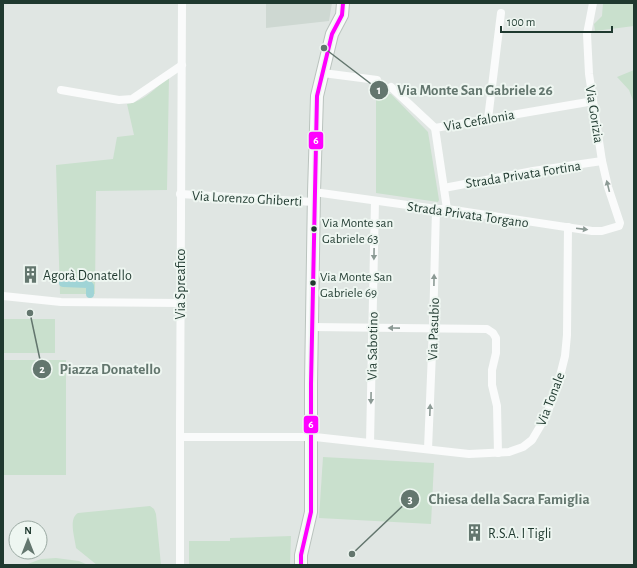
<svg xmlns="http://www.w3.org/2000/svg" width="637" height="568" font-family="'Alegreya Sans',sans-serif">
<style>
.built{fill:#ced8d2}
.green{fill:#c9e0cd}
.lines{fill:none;stroke-linecap:round;stroke-linejoin:round}
.canal{stroke:#a0d4d6;stroke-width:8}
.secondary-casing{stroke:#bac3be;stroke-width:14}
.street{stroke:#fafbfb;stroke-width:8}
.secondary{stroke:#fafbfb;stroke-width:12}
.bus-1-casing{stroke:#eef6f1;stroke-width:7}
.bus-1{stroke:#f0f;stroke-width:4}
.oneway{fill:#8c9a95}
.bus-dot{fill:#1f392f;stroke:#eef6f1;stroke-width:1.5}
.labels{text-anchor:middle;stroke-width:4;stroke-linejoin:round;paint-order:stroke}
.bus-label{font-size:13px;fill:#1f392f;stroke:#eef6f1;text-anchor:start}
.street-label{font-size:14px;fill:#1f392f;stroke:#eef6f1}
.poi-label{font-size:14px;fill:#1f392f;stroke:#eef6f1;text-anchor:start}
.leader{fill:none;stroke:#63766e;stroke-width:1.5}
.callout-dot{fill:#63766e;stroke:#eef6f1;stroke-width:1.5}
.mark-label{font-size:12px;text-anchor:middle;font-weight:bold;fill:#fff}
.callout-label{font-size:15px;text-anchor:middle;font-weight:bold;fill:#63766e;stroke:#eef6f1;stroke-width:4;stroke-linejoin:round;paint-order:stroke}
.line-badge{stroke:#eef6f1;stroke-width:1.5}
.badge-label{font-size:11px;text-anchor:middle;font-weight:bold;fill:#fff}
</style>
<rect width="100%" height="100%" fill="#e0e6e3"/>
<path class="built" d="M 266,3 L 332,3 L 329,21 L 266,28 Z"/>
<g class="green">
<path d="M 603,3 L 634,3 L 634,26 L 595,31 L 594,24 L 602,16 Z"/>
<path d="M 634,70 L 634,103 L 629,90 L 617,77 Z"/>
<path d="M 169,77 L 167,190 L 96,191 L 95,294 L 92,294 C 93,276 86,280 70,280 L 70,286 L 86,285 L 87,294 L 60,294 L 56,165 L 113,159 L 117,137 L 134,135 L 127,104 C 144,102 156,87 169,77 Z"/>
<path d="M 376,94 L 391,94 L 428,132 L 439,200 L 438,202 L 376,193 Z"/>
<rect x="3" y="319" width="52" height="34"/>
<rect x="3" y="360" width="63" height="115"/>
<path d="M 323,457 L 434,463 L 431,524 L 319,518 Z"/>
<path d="M 150,506 L 154,509 L 156,514 L 161,565 L 97,565 L 76,548 C 75,538 68,519 78,513 Z"/>
<path d="M 291,536 L 290,565 L 189,565 L 189,541 L 230,541 L 230,538 Z"/>
<path d="M 56,558 L 79,561 L 88,565 L 25,565 L 41,559 Z"/>
</g>
<g class="lines">
<path class="canal" d="M 63,283 L 88,284 L 90,286 L 90,294"/>
<defs>
<path id="secondary" d="M 301,565 L 301,555 L 311,512 L 311,384 L 314,192 L 317,96 L 332,34 L 342,15 L 343,3"/>
</defs>
<use href="#secondary" class="secondary-casing"/>
<g class="street">
<path d="M 323,73 L 377,80"/>
<path d="M 391,87 L 435,128"/>
<path d="M 61,90 L 119,100 L 132,99 L 182,65"/>
<path d="M 488,119 L 501,13"/>
<path d="M 444,188 L 533,171 L 602,161"/>
<path d="M 314,192 L 436,209 L 447,209 L 592,231 L 602,231 L 619,226 L 620,223 L 608,187 L 602,161 L 589,74 L 587,34 L 593,3"/>
<path d="M 180,194 L 314,202"/>
<path d="M 447,209 L 435,128 L 588,102 L 593,99"/>
<path d="M 3,296 L 61,302 L 180,303"/>
<path d="M 312,327 L 487,329 L 493,333 L 496,338 L 496,353 L 492,370 L 492,385 L 497,406 L 498,453"/>
<path d="M 180,437 L 315,437 L 469,454 L 509,452 L 523,447 L 532,440 L 545,418 L 557,388 L 565,356 L 567,335 L 568,227"/>
<path d="M 370,443 L 375,201"/>
<path d="M 428,449 L 433,328 L 436,209"/>
<path d="M 180,565 L 180,426 L 182,3"/>
</g>
<use href="#secondary" class="secondary"/>
<defs>
<path id="bus-1" d="M 301,565 L 301,555 L 311,512 L 311,384 L 317,96 L 332,34 L 342,15 L 343,3"/>
</defs>
<use href="#bus-1" class="bus-1-casing"/>
<use href="#bus-1" class="bus-1"/>
</g>
<defs><path id="oneway-solid" d="M-6-.8H1V-3.2L6.5 0L1 3.2V.8H-6Z"/></defs>
<g class="oneway">
<use href="#oneway-solid" transform="translate(608 186) rotate(-104)"/>
<use href="#oneway-solid" transform="translate(582 229) rotate(7)"/>
<use href="#oneway-solid" transform="translate(374 254) rotate(91)"/>
<use href="#oneway-solid" transform="translate(434 280) rotate(-89)"/>
<use href="#oneway-solid" transform="translate(394 328) rotate(-179)"/>
<use href="#oneway-solid" transform="translate(371 398) rotate(91)"/>
<use href="#oneway-solid" transform="translate(430 410) rotate(-88)"/>
</g>
<defs>
<symbol id="building-bare" viewBox="-9 -9 18 18"><path d="M-4-6H4V6H1V3H-1V6H-4ZM-2.5-4.3h1.7v1.8h-1.7ZM.8-4.3h1.7v1.8H.8ZM-2.5-1h1.7V.8h-1.7ZM.8-1h1.7V.8H.8Z" fill="#63766e" stroke="#eef6f1" stroke-width="2.5" paint-order="stroke"/></symbol>
</defs>
<g fill-rule="evenodd">
<use href="#building-bare" x="18" y="262" width="25" height="25"/>
<use href="#building-bare" x="462" y="520" width="25" height="25"/>
</g>
<g class="bus-dot">
<circle cx="314" cy="229" r="3.5"/>
<circle cx="313" cy="283" r="3.5"/>
</g>
<g class="labels">
<g class="bus-label">
<text x="322" y="227">Via Monte san<tspan x="322" dy="16">Gabriele 63</tspan></text>
<text x="320" y="281">Via Monte San<tspan x="320" dy="16">Gabriele 69</tspan></text>
</g>
<g class="street-label">
<text transform="translate(595 114) rotate(81)" y="5">Via Gorizia</text>
<text transform="translate(479 120) rotate(-10)" y="5">Via Cefalonia</text>
<text transform="translate(523 174) rotate(-9)" y="5">Strada Privata Fortina</text>
<text transform="translate(247 198) rotate(3)" y="5">Via Lorenzo Ghiberti</text>
<text transform="translate(468 214) rotate(8)" y="5">Strada Privata Torgano</text>
<text transform="translate(180 284) rotate(-90)" y="5">Via Spreafico</text>
<text transform="translate(433 329) rotate(-88)" y="5">Via Pasubio</text>
<text transform="translate(372 346) rotate(-89)" y="5">Via Sabotino</text>
<text transform="translate(550 399) rotate(-69)" y="5">Via Tonale</text>
</g>
<g class="poi-label">
<text x="43" y="280">Agorà Donatello</text>
<text x="488" y="538">R.S.A. I Tigli</text>
</g>
</g>
<path class="leader" d="M324 48L379 90M30 313L42 369M352 554L410 499"/>
<g class="callout-dot">
<circle cx="324" cy="48" r="4"/>
<circle cx="30" cy="313" r="4"/>
<circle cx="352" cy="554" r="4"/>
<circle cx="379" cy="90" r="10"/>
<circle cx="42" cy="369" r="10"/>
<circle cx="410" cy="499" r="10"/>
</g>
<g class="mark-label">
<text x="379" y="94">1</text>
<text x="42" y="373">2</text>
<text x="410" y="503">3</text>
</g>
<g class="callout-label">
<text x="475" y="95">Via Monte San Gabriele 26</text>
<text x="110" y="374">Piazza Donatello</text>
<text x="509" y="504">Chiesa della Sacra Famiglia</text>
</g>
<g class="line-badge">
<rect x="308" y="131" width="16" height="19" rx="4" fill="#f0f"/>
<rect x="303" y="415" width="16" height="19" rx="4" fill="#f0f"/>
</g>
<g class="badge-label">
<text x="316" y="144">6</text>
<text x="311" y="428">6</text>
</g>
<rect width="637" height="568" fill="none" stroke="#1f392f" stroke-width="8"/>
<g transform="translate(28 540)"><circle r="19" fill="#eef6f1" stroke="#9baaa3"/>
<path d="M0-3L7 15L0 10L-7 15Z" fill="#63766e"/>
<text y="-6" font-size="11" font-weight="bold" text-anchor="middle" fill="#1f392f">N</text>
</g>
<path d="M501 26v6h111v-6" fill="none" stroke="#1f392f" stroke-width="2"/>
<text x="507" y="26" font-size="12" fill="#1f392f" stroke="#eef6f1" stroke-width="3" paint-order="stroke">100 m</text>
</svg>
